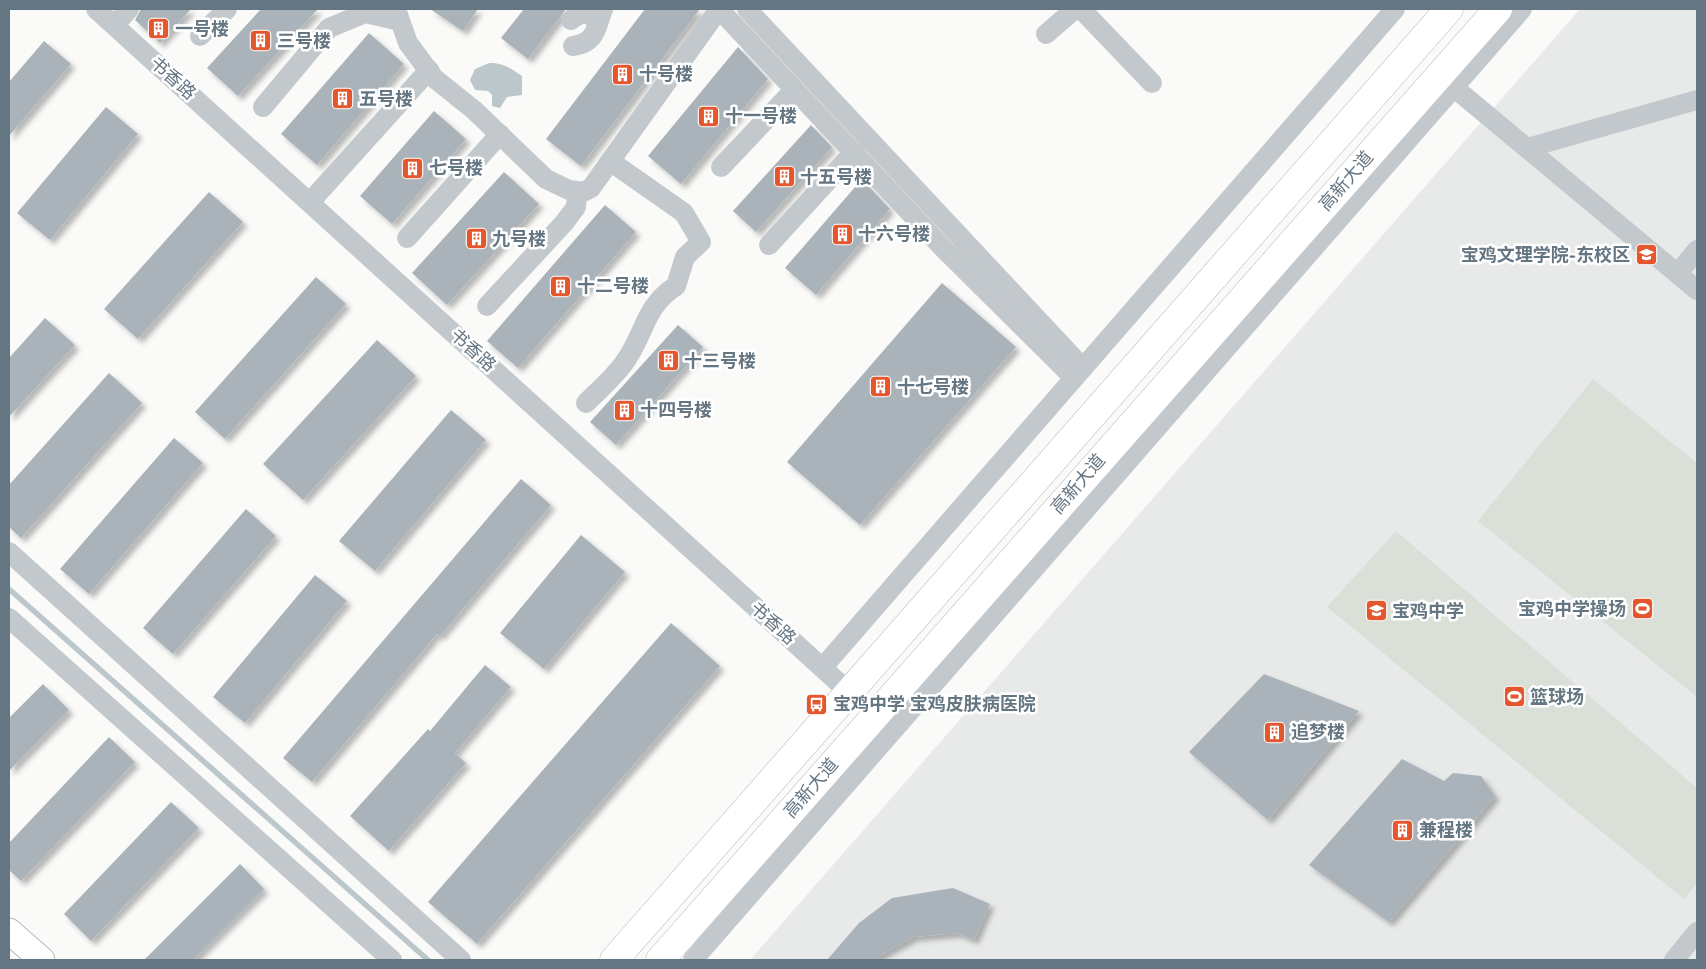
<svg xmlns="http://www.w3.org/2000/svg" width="1706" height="969" font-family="'Varela Round','Noto Sans SC',sans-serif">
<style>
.built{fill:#e8e9e9}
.green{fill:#dadfd7}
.water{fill:#bbc7cb}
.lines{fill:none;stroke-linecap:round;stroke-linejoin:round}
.stream{stroke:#bbc7cb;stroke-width:5.5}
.building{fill:#aab3b9;filter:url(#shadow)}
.major-casing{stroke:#b5babe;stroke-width:27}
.highway-casing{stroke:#b4b9bd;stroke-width:29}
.minor{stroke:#c3c8cc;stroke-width:20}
.major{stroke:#fff;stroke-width:25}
.highway{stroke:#fff;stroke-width:28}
.labels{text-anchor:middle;stroke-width:5;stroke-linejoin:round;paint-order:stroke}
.poi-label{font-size:18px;font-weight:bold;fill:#657683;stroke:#fff;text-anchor:start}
.street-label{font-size:18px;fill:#657683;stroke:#fff}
</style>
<defs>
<filter id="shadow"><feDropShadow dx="4.5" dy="4.5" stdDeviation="2.5" flood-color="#0004"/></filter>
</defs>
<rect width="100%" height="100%" fill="#fafaf8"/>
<path class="built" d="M 1580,9 L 1697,9 L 1697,960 L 750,960 Z"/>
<g class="green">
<path d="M 1593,379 L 1697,463 L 1697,697 L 1478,521 Z"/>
<path d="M 1396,531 L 1697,788 L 1697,883 L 1684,899 L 1327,607 Z"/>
</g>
<path class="water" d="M 489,63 C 503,63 511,68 522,76 L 522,95 L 507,97 L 500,108 L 492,106 L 492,95 L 488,91 L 475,90 L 470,80 L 475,69 Z"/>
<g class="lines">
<path class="stream" d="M 9,589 L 428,960"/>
</g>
<g class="building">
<path d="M 141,9 L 191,9 L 160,43 L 135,20 Z"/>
<path d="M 261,9 L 318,9 L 238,96 L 207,68 Z"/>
<path d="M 430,9 L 478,9 L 463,31 Z"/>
<path d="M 524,9 L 566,9 L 528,59 L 501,38 Z"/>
<path d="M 645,9 L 700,9 L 581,166 L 546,139 Z"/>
<path d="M 369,33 L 404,64 L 317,165 L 281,134 Z"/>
<path d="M 44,41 L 71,64 L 9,136 L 9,82 Z"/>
<path d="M 738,47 L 768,79 L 681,184 L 648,156 Z"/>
<path d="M 106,107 L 138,134 L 50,240 L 17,213 Z"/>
<path d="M 434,111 L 466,139 L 392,224 L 360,196 Z"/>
<path d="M 811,125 L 832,147 L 756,232 L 733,211 Z"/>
<path d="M 504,172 L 539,204 L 447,305 L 412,273 Z"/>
<path d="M 862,179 L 890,209 L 816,295 L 785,268 Z"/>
<path d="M 209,192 L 243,222 L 138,339 L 104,309 Z"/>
<path d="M 605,205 L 636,232 L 518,368 L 487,341 Z"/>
<path d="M 316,277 L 346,304 L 225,439 L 195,412 Z"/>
<path d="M 942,283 L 1016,347 L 860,525 L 787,462 Z"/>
<path d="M 45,318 L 75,345 L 9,417 L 9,358 Z"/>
<path d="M 678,325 L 703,347 L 616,445 L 590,422 Z"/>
<path d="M 377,340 L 416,376 L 303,500 L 263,464 Z"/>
<path d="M 109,373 L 142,403 L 21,538 L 9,527 L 9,485 Z"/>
<path d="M 451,410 L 486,440 L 375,571 L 339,541 Z"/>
<path d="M 174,438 L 203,463 L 89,594 L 60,569 Z"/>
<path d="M 521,479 L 551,505 L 440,636 L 437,634 L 312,782 L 283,758 Z"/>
<path d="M 246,509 L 276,536 L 173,654 L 143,628 Z"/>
<path d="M 581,535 L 625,572 L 544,669 L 500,633 Z"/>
<path d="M 315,575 L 347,601 L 245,723 L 213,697 Z"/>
<path d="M 671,623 L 720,666 L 477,944 L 428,902 Z"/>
<path d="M 485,665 L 511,687 L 455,753 L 466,763 L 389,851 L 350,816 L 428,729 L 430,731 Z"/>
<path d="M 1264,674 L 1359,711 L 1268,820 L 1189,752 Z"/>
<path d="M 43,684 L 69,710 L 9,771 L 9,718 Z"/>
<path d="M 109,737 L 135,762 L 21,881 L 9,870 L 9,843 Z"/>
<path d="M 1402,759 L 1444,781 L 1453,773 L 1481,776 L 1495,796 L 1389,922 L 1309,865 Z"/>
<path d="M 171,802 L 199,828 L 91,941 L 64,914 Z"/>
<path d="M 240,864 L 264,889 L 193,960 L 144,960 Z"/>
<path d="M 953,888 L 990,904 L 974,940 L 957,933 L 913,937 L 879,956 L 875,960 L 827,960 L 859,923 L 892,898 Z"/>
</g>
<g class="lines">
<defs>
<path id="major" d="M 9,931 L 42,960"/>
<g id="highway">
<path d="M 614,960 L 1449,9"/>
<path d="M 660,960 L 1498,9"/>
</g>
</defs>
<use href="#major" class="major-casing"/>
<use href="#highway" class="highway-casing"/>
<g class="minor">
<path d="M 96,9 L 850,693"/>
<path d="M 396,9 L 408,43 L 434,78 L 474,110 L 546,179 L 569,190 L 583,192 L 591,188 L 719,9 L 945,250 L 1074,378"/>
<path d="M 747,9 L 1083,368"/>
<path d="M 1081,9 L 1152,83"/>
<path d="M 571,20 C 581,12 592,10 597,25"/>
<path d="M 115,25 L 129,9"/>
<path d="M 1046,34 L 1075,9"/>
<path d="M 200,36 L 227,9"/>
<path d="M 573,46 C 596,43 596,28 603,9"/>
<path d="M 1445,80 L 1697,290"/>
<path d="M 263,107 L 329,28 L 365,13 L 400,21"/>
<path d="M 1527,148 L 1697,100"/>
<path d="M 721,167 L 794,90"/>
<path d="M 310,202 L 429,70"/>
<path d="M 407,238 L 500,134"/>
<path d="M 769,245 L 854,152"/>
<path d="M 1678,273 L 1697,250"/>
<path d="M 487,306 L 564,223 L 576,207 L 577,191"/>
<path d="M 586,403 C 599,390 614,377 624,363 C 645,335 644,306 676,286 L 685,257 L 701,242 L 684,213 L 610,161"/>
<path d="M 9,552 L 461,960"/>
<path d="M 9,618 L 392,960"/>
<path d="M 823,667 L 1395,9"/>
<path d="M 693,960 L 1522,9"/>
<path d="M 1674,960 L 1697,932"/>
</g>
<use href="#major" class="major"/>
<use href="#highway" class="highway"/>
</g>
<defs>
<symbol id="building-square" viewBox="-11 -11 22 22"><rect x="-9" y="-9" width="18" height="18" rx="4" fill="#e4572e" stroke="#fff"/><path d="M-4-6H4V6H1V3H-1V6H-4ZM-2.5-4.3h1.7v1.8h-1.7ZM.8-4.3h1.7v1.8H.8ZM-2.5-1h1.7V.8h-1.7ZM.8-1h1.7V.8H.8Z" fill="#fff"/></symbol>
<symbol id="university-square" viewBox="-11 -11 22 22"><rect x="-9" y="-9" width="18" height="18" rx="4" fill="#e4572e" stroke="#fff"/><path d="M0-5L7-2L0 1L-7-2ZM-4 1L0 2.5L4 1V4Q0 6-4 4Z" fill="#fff"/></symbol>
<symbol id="stadium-square" viewBox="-11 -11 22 22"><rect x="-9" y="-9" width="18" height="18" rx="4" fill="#e4572e" stroke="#fff"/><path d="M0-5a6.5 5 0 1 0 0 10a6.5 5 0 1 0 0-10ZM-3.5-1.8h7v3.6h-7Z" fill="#fff"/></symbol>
<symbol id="school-square" viewBox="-11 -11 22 22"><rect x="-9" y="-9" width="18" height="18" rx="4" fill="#e4572e" stroke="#fff"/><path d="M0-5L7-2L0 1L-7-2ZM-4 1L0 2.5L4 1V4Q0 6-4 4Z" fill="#fff"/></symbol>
<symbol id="bus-square" viewBox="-11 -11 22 22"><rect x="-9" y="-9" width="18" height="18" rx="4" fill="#e4572e" stroke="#fff"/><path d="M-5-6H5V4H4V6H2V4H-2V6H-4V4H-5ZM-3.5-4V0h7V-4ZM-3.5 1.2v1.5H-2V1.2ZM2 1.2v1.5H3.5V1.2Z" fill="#fff"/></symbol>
</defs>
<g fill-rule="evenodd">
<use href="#building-square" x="146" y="16" width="25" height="25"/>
<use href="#building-square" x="248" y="28" width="25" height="25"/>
<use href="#building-square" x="610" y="62" width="25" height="25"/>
<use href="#building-square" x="330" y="86" width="25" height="25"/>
<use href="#building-square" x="696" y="104" width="25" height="25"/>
<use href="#building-square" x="400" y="156" width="25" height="25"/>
<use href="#building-square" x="772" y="164" width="25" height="25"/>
<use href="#building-square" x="830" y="222" width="25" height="25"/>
<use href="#building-square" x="464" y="226" width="25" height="25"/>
<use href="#university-square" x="1634" y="242" width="25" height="25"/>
<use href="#building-square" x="548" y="274" width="25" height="25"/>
<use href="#building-square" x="656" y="348" width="25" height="25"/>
<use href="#building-square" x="868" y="374" width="25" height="25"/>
<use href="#building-square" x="612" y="398" width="25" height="25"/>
<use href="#stadium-square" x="1630" y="596" width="25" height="25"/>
<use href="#school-square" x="1364" y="598" width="25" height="25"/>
<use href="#stadium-square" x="1502" y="684" width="25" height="25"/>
<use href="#bus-square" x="804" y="692" width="25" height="25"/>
<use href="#building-square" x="1262" y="720" width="25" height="25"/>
<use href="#building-square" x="1390" y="818" width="25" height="25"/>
</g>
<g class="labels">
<g class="poi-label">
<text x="175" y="35">一号楼</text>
<text x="277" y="47">三号楼</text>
<text x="639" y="80">十号楼</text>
<text x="359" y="105">五号楼</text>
<text x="725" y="122">十一号楼</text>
<text x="429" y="174">七号楼</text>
<text x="800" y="183">十五号楼</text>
<text x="858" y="240">十六号楼</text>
<text x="492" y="245">九号楼</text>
<text x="1630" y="261" text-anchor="end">宝鸡文理学院-东校区</text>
<text x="577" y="292">十二号楼</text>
<text x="684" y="367">十三号楼</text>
<text x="897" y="393">十七号楼</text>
<text x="640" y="416">十四号楼</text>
<text x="1626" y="615" text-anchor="end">宝鸡中学操场</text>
<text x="1392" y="617">宝鸡中学</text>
<text x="1530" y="703">篮球场</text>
<text x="833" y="710">宝鸡中学 宝鸡皮肤病医院</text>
<text x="1291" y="738">追梦楼</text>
<text x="1419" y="836">兼程楼</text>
</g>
<g class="street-label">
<text transform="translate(173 78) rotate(42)" y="6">书香路</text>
<text transform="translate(1346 181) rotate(-49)" y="6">高新大道</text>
<text transform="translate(473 350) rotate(42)" y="6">书香路</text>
<text transform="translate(1078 484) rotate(-49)" y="6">高新大道</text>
<text transform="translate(773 623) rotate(42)" y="6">书香路</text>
<text transform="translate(811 788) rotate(-49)" y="6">高新大道</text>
</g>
</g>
<rect width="1706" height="969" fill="none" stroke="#657683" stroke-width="20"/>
</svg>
